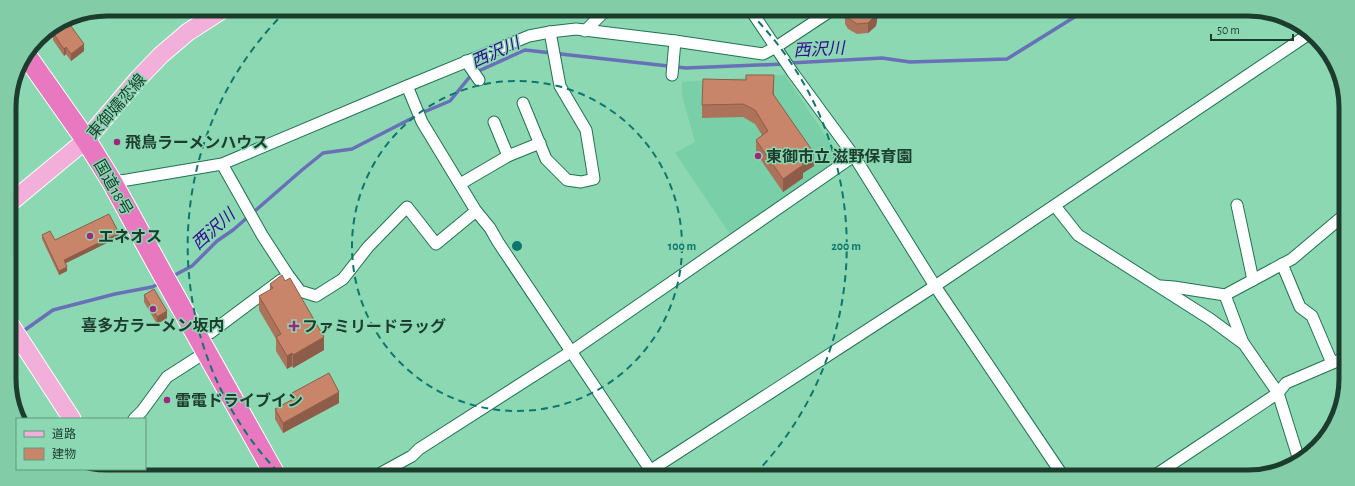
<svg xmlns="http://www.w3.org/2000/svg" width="1355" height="486" font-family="'Alegreya Sans','Noto Sans JP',sans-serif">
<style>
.built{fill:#79cfa7}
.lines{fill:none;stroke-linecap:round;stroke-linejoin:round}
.stream{stroke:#6970b7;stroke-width:3.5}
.street-casing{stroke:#217252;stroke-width:13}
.primary-casing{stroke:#fff;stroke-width:19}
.highway-casing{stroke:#fff;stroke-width:22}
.street{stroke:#fff;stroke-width:11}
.primary{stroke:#f1afd9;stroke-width:17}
.highway{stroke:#e879c0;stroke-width:20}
.wall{fill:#ad725a}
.shaded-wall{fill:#8d5d4a}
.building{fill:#c98569;stroke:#8d5d4a}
.ring{fill:none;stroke:#0f766e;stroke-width:2;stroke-dasharray:7 5}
.poi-dot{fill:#a0267c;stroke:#8bd8b3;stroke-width:1.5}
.labels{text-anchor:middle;stroke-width:3;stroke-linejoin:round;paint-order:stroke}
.street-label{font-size:16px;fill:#1c3c2e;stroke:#8bd8b3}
.poi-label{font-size:16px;font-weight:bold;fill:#1c3c2e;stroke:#8bd8b3;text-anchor:start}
.water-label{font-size:17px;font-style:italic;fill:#320b90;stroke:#8bd8b3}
.rim{fill:none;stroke:#1c3c2e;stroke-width:5}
.centre{fill:#0f766e;stroke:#8bd8b3;stroke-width:2}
.ring-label{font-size:12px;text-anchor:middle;font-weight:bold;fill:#0f766e;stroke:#8bd8b3;stroke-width:3;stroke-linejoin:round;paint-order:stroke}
</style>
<rect width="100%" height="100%" fill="#8bd8b3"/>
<path class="built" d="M 785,75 L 841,159 L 730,234 L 675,153 L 695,142 L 682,95 L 682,82 Z"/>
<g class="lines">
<g class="stream">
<path d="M 790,63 L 882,58 L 910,62 L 1007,59 L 1081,13"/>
<path d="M 171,277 L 192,266 L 217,241 L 233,230 L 302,170 L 323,153 L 352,149 L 424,112 L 450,101 L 472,74 L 525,50 L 686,68 L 784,64"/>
<path d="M 22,332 L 53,310 L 115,294 L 152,287 L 161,283"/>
</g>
<defs>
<g id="street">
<path d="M 752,12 L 793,73 L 854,156 L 935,286 L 1063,476"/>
<path d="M 585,31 L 605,11"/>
<path d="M 466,61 L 479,80"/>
<path d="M 672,75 L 675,41"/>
<path d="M 407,86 L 422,122 L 476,211 L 490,228 L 498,242 L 653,474"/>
<path d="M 523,103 L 546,159 L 567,180 L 581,182 L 594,179 L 586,130 L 560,86 L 550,32"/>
<path d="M 494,122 L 508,156"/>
<path d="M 222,164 L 262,235 L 288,275 L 300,291 L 316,296 L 343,279 L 368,247 L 407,207 L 436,244 L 476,211"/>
<path d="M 112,182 L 127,180 L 222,164 L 407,86 L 529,36 L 550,32 L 576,29 L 675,41 L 763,54 L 776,47 L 829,12"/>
<path d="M 460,184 L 508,156 L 540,143"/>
<path d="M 1237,205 L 1253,280"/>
<path d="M 1055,206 L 1078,235 L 1210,319 L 1244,344 L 1278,393 L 1299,460"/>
<path d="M 1282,264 L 1300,307 L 1312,316 L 1332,363"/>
<path d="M 1161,286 L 1174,287 L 1225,295 L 1292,259 L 1343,216"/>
<path d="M 1225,295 L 1243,343"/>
<path d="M 210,333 L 281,280"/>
<path d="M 134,419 L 142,411 L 167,377 L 206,352"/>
<path d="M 381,473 L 412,456 L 419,449 L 572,351 L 854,156"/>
<path d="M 645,474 L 935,286 L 1309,34"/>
<path d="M 1154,476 L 1278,393 L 1286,383 L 1342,359"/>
</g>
<g id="primary">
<path d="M 10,203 L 86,140 L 138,79 L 161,55 L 188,32 L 222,10"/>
<path d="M 10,324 L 72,419"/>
<path d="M 105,469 L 107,472"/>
</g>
<path id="highway" d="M 26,55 L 86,140 L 112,182 L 162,273 L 274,473"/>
</defs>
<use href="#street" class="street-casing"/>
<use href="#primary" class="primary-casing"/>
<use href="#highway" class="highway-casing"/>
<use href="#street" class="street"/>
<use href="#primary" class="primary"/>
<use href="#highway" class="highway"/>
</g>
<g class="wall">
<path d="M 845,12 L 878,12 L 876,26 L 868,33 L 857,34 L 848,29 L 845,24 Z"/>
<path d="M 53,33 L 84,51 L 71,61 L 66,54 L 64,56 L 53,40 Z"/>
<path d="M 746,80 L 774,88 L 774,95 L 814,166 L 803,173 L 803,178 L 783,192 L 756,153 L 756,140 L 762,135 L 755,124 L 743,117 L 702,118 L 702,105 Z"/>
<path d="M 42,235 L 55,240 L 119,237 L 66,263 L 67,271 L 59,275 L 42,239 Z"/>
<path d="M 270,284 L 324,350 L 293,368 L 292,366 L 287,369 L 276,351 L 276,339 L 259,310 L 259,296 L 270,290 Z"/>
<path d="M 144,295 L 167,318 L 157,324 L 144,302 Z"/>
<path d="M 292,393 L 339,403 L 283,433 L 275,419 L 275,409 L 292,400 Z"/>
</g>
<g class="shaded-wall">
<path d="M 877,12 L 878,12 L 878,15 L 876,26 L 868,33 L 868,23 Z"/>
<path d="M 84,44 L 84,51 L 71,61 L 71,54 Z"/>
<path d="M 66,47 L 66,54 L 64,56 L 64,49 Z"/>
<path d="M 19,74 L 19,79 L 14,83 L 16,77 Z"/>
<path d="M 774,75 L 774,88 L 773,107 L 773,94 Z"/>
<path d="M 814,153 L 814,166 L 803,173 L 803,178 L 783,192 L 783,179 L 801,161 Z"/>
<path d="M 119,233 L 119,237 L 64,264 L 64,260 Z"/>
<path d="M 67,267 L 67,271 L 59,275 L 59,271 Z"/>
<path d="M 167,311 L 167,318 L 157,324 L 157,317 Z"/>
<path d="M 324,337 L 324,350 L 293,368 L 293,355 Z"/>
<path d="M 292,353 L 292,366 L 287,369 L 287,356 Z"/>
<path d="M 339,392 L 339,403 L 283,433 L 283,423 Z"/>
</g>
<g class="building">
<path d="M 845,12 L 877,12 L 876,15 L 868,23 L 857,24 L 848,18 L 845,14 Z"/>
<path d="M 68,22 L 84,44 L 71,54 L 66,47 L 64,49 L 53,33 Z"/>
<path d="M 17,72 L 19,74 L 16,77 Z"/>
<path d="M 746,75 L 774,75 L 773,94 L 814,153 L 801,161 L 803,165 L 783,179 L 756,140 L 768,131 L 755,110 L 743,104 L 702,105 L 703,79 L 746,80 Z"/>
<path d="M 109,214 L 119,233 L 64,260 L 67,267 L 59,271 L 42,235 L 50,231 L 55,240 Z"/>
<path d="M 282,275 L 285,281 L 290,278 L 324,337 L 293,355 L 292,353 L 287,356 L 276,337 L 281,334 L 259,296 L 273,288 L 270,284 Z"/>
<path d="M 154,289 L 167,311 L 157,317 L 144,295 Z"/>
<path d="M 329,373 L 339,392 L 283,423 L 275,409 L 295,398 L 292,393 Z"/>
</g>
<g class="ring">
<circle cx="517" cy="246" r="165"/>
<path d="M278 472A329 329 0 0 1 286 11M750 13A329 329 0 0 1 754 475"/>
</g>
<g class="poi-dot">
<circle cx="117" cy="142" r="4"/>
<circle cx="758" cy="156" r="4"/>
<circle cx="90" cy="236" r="4"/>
<circle cx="153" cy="309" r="4"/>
<path d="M292 320h4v4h4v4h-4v4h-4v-4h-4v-4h4z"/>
<circle cx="167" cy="400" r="4"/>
</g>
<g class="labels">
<g class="street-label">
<text transform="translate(116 106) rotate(-49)" y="6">東御嬬恋線</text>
<text transform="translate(114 187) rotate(60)" y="6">国道18号</text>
</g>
<g class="poi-label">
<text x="125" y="148">飛鳥ラーメンハウス</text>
<text x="766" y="162">東御市立 滋野保育園</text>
<text x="98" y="242">エネオス</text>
<text x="153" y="331" text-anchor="middle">喜多方ラーメン坂内</text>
<text x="302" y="332">ファミリードラッグ</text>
<text x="175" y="406">雷電ドライブイン</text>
</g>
<g class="water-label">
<text transform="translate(819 49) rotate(-3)" y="6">西沢川</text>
<text transform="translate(495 52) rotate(-24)" y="6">西沢川</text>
<text transform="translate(213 229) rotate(-42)" y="6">西沢川</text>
</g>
</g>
<path d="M0 0H1355V486H0ZM107 16H1248A91 91 0 0 1 1339 107V379A91 91 0 0 1 1248 470H107A91 91 0 0 1 16 379V107A91 91 0 0 1 107 16Z" fill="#82cca8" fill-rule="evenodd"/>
<path class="rim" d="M107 16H1248A91 91 0 0 1 1339 107V379A91 91 0 0 1 1248 470H107A91 91 0 0 1 16 379V107A91 91 0 0 1 107 16Z"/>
<circle cx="517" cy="246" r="6" class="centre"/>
<g class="ring-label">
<text x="682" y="250">100 m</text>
<text x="846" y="250">200 m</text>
</g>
<rect x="16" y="418" width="130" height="52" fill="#8bd8b3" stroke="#5f9a7e"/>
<rect x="24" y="431" width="20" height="6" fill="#f1afd9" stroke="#5f9a7e"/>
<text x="52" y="438" font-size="12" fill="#1c3c2e">道路</text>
<rect x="24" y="448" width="20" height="12" fill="#c98569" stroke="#5f9a7e"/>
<text x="52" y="458" font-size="12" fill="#1c3c2e">建物</text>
<path d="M1211 34v6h82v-6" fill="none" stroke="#1c3c2e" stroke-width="2"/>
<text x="1217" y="34" font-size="12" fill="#1c3c2e" stroke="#8bd8b3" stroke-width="3" paint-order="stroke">50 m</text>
</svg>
